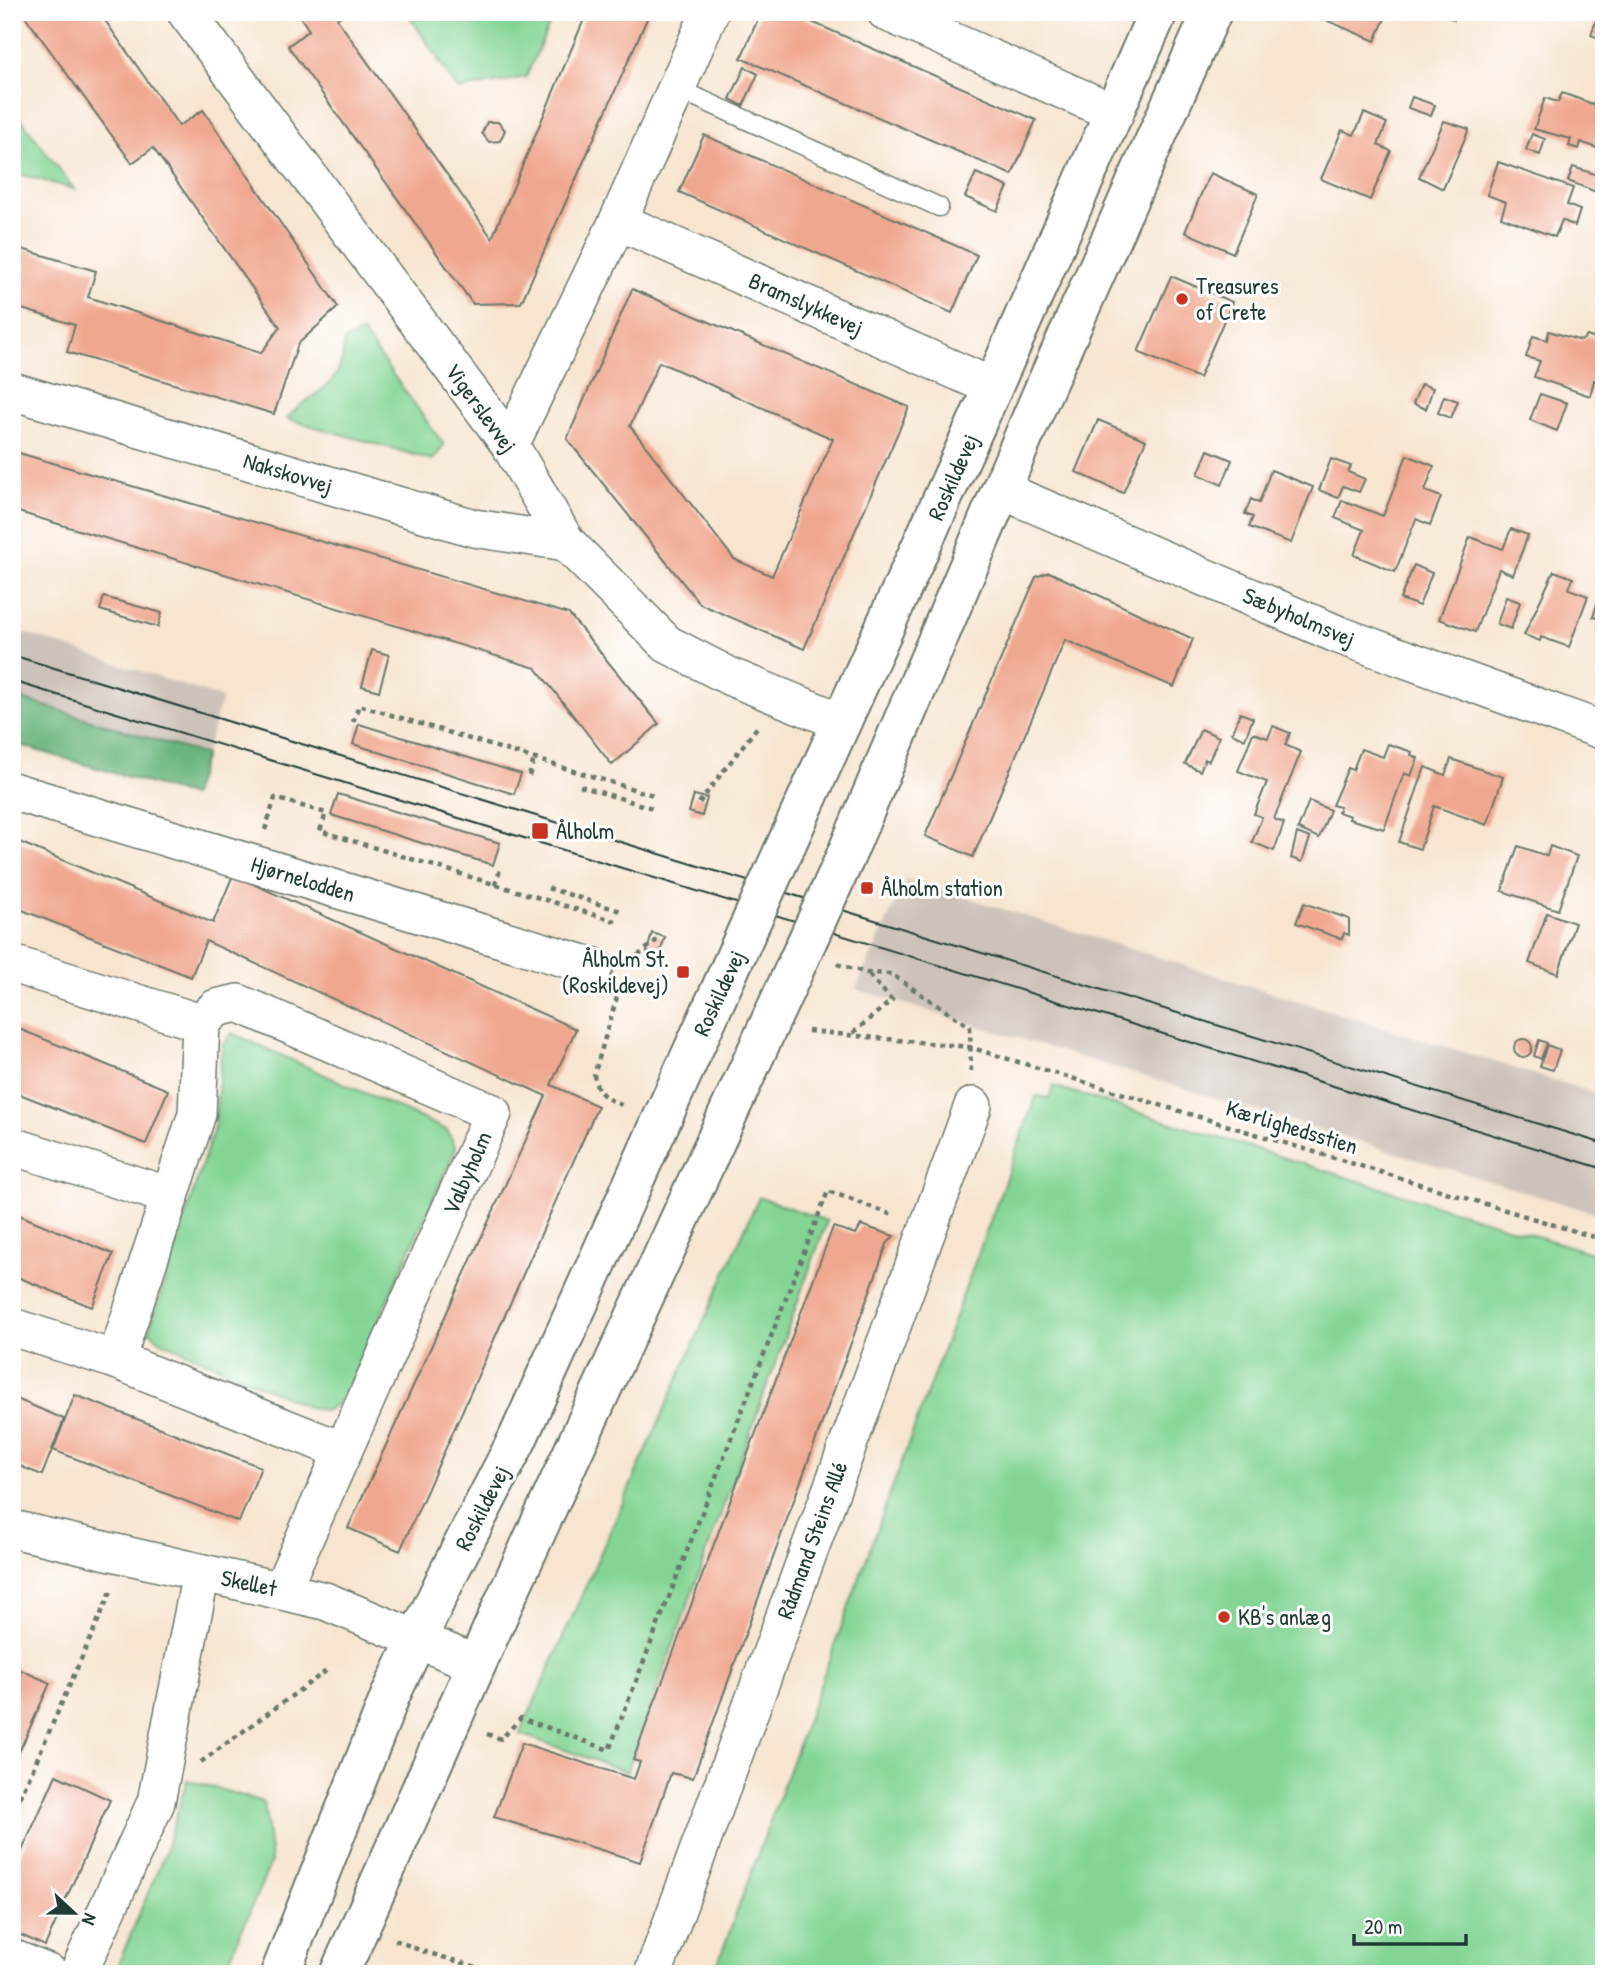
<svg xmlns="http://www.w3.org/2000/svg" width="1616" height="1986" font-family="'Patrick Hand',sans-serif">
<style>
.industrial{fill:#cdc2b9}
.green{fill:#84d595;stroke:#528964;stroke-width:2}
.forest{fill:#6bb67e;stroke:#457a59;stroke-width:2}
.building{fill:#f0a78f;fill-rule:evenodd}
.lines{fill:none;stroke-linecap:round;stroke-linejoin:round}
.service-casing{stroke:#6b786b;stroke-width:21}
.minor-casing{stroke:#6b786b;stroke-width:40}
.tertiary-casing{stroke:#6b786b;stroke-width:42}
.path{stroke:#6b786b;stroke-width:4.5;stroke-dasharray:5 5;stroke-linecap:butt}
.service{stroke:#fff;stroke-width:18}
.minor{stroke:#fff;stroke-width:37}
.tertiary{stroke:#fff;stroke-width:38}
.tram{stroke:#1f3d34;stroke-width:2}
.tertiary-bridge-casing{stroke:#6b786b;stroke-width:42;stroke-linecap:butt}
.tertiary-bridge{stroke:#fff;stroke-width:38}
.poi-dot{fill:#c8321e;stroke:#fff;stroke-width:2.5}
.labels{text-anchor:middle;stroke-width:6;stroke-linejoin:round;paint-order:stroke}
.poi-label{font-size:23px;fill:#1f3d34;stroke:#fff;text-anchor:start}
.street-label{font-size:23px;fill:#1f3d34;stroke:#fff}
</style>
<rect width="100%" height="100%" fill="#fff"/>
<filter id="ink" filterUnits="userSpaceOnUse"><feTurbulence type="fractalNoise" baseFrequency=".0143" numOctaves="2"/><feDisplacementMap in="SourceGraphic" scale="14" xChannelSelector="R" yChannelSelector="G"/><feConvolveMatrix kernelMatrix="1 2 1 2 8 2 1 2 1" color-interpolation-filters="sRGB"/></filter>
<filter id="wash" filterUnits="userSpaceOnUse"><feTurbulence type="fractalNoise" baseFrequency=".00686" numOctaves="4" result="noise"/><feDisplacementMap in="SourceGraphic" scale="28" xChannelSelector="R" yChannelSelector="G"/><feGaussianBlur stdDeviation="1.57" result="paint"/><feColorMatrix in="noise" values="0 0 0 0 0 0 0 0 0 0 0 0 0 0 0 0 0 1.4 0 .05"/><feComposite in="paint" operator="in"/></filter>
<g filter="url(#wash)">
<rect width="100%" height="100%" fill="#f7e5d0"/>
<g class="industrial">
<path d="M 12,629 L 222,698 L 205,755 L 12,696 Z"/>
<path d="M 906,879 L 1604,1096 L 1604,1216 L 856,989 Z"/>
</g>
<g class="green">
<path d="M 407,12 L 555,12 L 526,77 L 458,90 Z"/>
<path d="M 12,107 L 74,189 L 12,172 Z"/>
<path d="M 362,332 L 444,445 L 433,460 L 287,419 C 308,391 344,392 344,341 Z"/>
<path d="M 232,1033 L 447,1130 L 456,1148 L 343,1399 L 326,1411 L 308,1407 L 161,1341 L 149,1331 L 215,1124 L 222,1046 Z"/>
<path d="M 1053,1086 L 1604,1257 L 1604,1974 L 714,1974 L 1036,1096 L 1049,1098 Z"/>
<path d="M 759,1197 L 827,1221 L 627,1772 L 520,1734 Z"/>
<path d="M 187,1780 L 264,1802 L 271,1862 L 223,1974 L 114,1974 L 165,1853 Z"/>
</g>
<path class="forest" d="M 12,696 L 205,755 L 192,796 L 12,743 Z"/>
<g id="blocks">
<g class="building">
<path d="M 22,12 L 99,12 L 179,126 L 203,110 L 338,307 L 298,344 L 274,414 L 67,352 L 75,325 L 12,306 L 12,246 L 96,271 L 88,297 L 261,353 L 280,327 L 153,148 L 132,163 Z"/>
<path d="M 297,12 L 345,12 L 337,19 L 492,238 L 587,12 L 650,12 L 521,303 L 473,304 L 288,46 L 309,30 Z"/>
<path d="M 761,12 L 789,12 L 1036,120 L 1012,175 L 741,58 Z"/>
<path d="M 1332,12 L 1388,12 L 1375,41 L 1328,21 Z"/>
<path d="M 1441,12 L 1457,12 L 1454,20 Z"/>
<path d="M 1599,12 L 1604,12 L 1604,40 L 1591,35 Z"/>
<path d="M 745,67 L 758,74 L 743,106 L 730,99 Z"/>
<path d="M 1562,93 L 1604,108 L 1604,127 L 1597,148 L 1581,142 L 1579,149 L 1569,146 L 1571,139 L 1534,129 L 1545,98 L 1558,102 Z"/>
<path d="M 1412,97 L 1435,105 L 1431,116 L 1408,108 Z"/>
<path d="M 1364,113 L 1387,123 L 1378,145 L 1391,151 L 1370,200 L 1321,179 L 1342,130 L 1354,135 Z"/>
<path d="M 1444,121 L 1469,129 L 1443,189 L 1419,177 Z"/>
<path d="M 487,122 L 498,122 L 505,130 L 500,141 L 489,142 L 482,133 Z"/>
<path d="M 1532,134 L 1545,139 L 1540,155 L 1526,150 Z"/>
<path d="M 704,135 L 977,255 L 952,313 L 679,192 Z"/>
<path d="M 1498,162 L 1573,188 L 1567,205 L 1580,210 L 1575,226 L 1562,220 L 1555,237 L 1501,217 L 1506,202 L 1487,195 Z"/>
<path d="M 1573,167 L 1604,177 L 1604,195 L 1568,181 Z"/>
<path d="M 976,173 L 1008,187 L 997,211 L 965,197 Z"/>
<path d="M 1210,173 L 1258,194 L 1233,253 L 1185,232 Z"/>
<path d="M 1171,276 L 1232,302 L 1199,378 L 1138,352 Z"/>
<path d="M 632,289 L 909,407 L 804,649 L 700,604 L 567,439 ZM 659,362 L 833,439 L 772,576 L 734,559 L 630,426 Z"/>
<path d="M 1549,331 L 1581,341 L 1587,336 L 1598,340 L 1600,348 L 1604,349 L 1599,368 L 1604,370 L 1604,377 L 1602,383 L 1594,380 L 1590,396 L 1534,377 L 1540,361 L 1526,357 L 1533,336 L 1547,340 Z"/>
<path d="M 1421,384 L 1433,388 L 1426,409 L 1413,404 Z"/>
<path d="M 1540,394 L 1567,403 L 1557,431 L 1530,420 Z"/>
<path d="M 1444,396 L 1458,401 L 1451,418 L 1438,413 Z"/>
<path d="M 1098,420 L 1146,440 L 1123,493 L 1076,472 Z"/>
<path d="M 1208,450 L 1232,460 L 1222,485 L 1198,474 Z"/>
<path d="M 12,451 L 569,614 L 659,724 L 612,765 L 536,668 L 12,510 Z"/>
<path d="M 1407,455 L 1434,466 L 1425,491 L 1441,497 L 1430,525 L 1416,519 L 1395,572 L 1354,555 L 1364,530 L 1335,518 L 1342,500 L 1383,516 Z"/>
<path d="M 1331,459 L 1351,466 L 1348,472 L 1365,479 L 1359,492 L 1343,486 L 1338,498 L 1319,490 Z"/>
<path d="M 1271,470 L 1313,487 L 1291,543 L 1249,527 L 1253,517 L 1245,514 L 1251,499 L 1259,503 Z"/>
<path d="M 1511,529 L 1528,535 L 1513,575 L 1499,569 L 1475,632 L 1439,619 L 1470,537 L 1503,549 Z"/>
<path d="M 1414,565 L 1432,573 L 1419,606 L 1400,599 Z"/>
<path d="M 1554,571 L 1573,578 L 1569,589 L 1588,596 L 1569,647 L 1541,637 L 1540,641 L 1524,635 Z"/>
<path d="M 1049,572 L 1193,639 L 1174,687 L 1065,640 L 973,857 L 925,836 L 1036,577 Z"/>
<path d="M 104,597 L 162,613 L 158,627 L 100,610 Z"/>
<path d="M 1506,597 L 1520,602 L 1511,629 L 1497,624 Z"/>
<path d="M 1598,601 L 1604,603 L 1604,629 L 1598,627 L 1601,619 L 1593,617 Z"/>
<path d="M 372,650 L 389,655 L 379,691 L 362,686 Z"/>
<path d="M 1240,713 L 1253,718 L 1245,739 L 1232,733 Z"/>
<path d="M 359,724 L 521,774 L 514,794 L 353,744 Z"/>
<path d="M 1273,726 L 1290,733 L 1285,745 L 1301,752 L 1274,819 L 1284,823 L 1274,851 L 1252,842 L 1262,817 L 1254,814 L 1267,782 L 1238,771 L 1253,733 L 1268,738 Z"/>
<path d="M 1201,729 L 1219,737 L 1209,761 L 1205,759 L 1200,771 L 1185,764 Z"/>
<path d="M 1388,744 L 1412,752 L 1411,755 L 1418,758 L 1411,776 L 1404,773 L 1384,829 L 1349,819 L 1350,816 L 1338,812 L 1340,807 L 1332,805 L 1348,768 L 1353,770 L 1361,749 L 1383,757 Z"/>
<path d="M 1451,759 L 1503,777 L 1487,825 L 1434,806 L 1420,849 L 1399,842 L 1425,767 L 1445,775 Z"/>
<path d="M 338,794 L 500,843 L 493,865 L 331,815 Z"/>
<path d="M 694,795 L 707,798 L 702,816 L 689,812 Z"/>
<path d="M 1309,801 L 1330,810 L 1319,838 L 1298,829 Z"/>
<path d="M 1297,833 L 1310,838 L 1302,862 L 1291,858 Z"/>
<path d="M 12,839 L 213,923 L 233,875 L 576,1029 L 551,1085 L 598,1106 L 400,1551 L 348,1528 L 546,1096 L 206,941 L 191,977 L 12,906 Z"/>
<path d="M 1518,846 L 1547,856 L 1550,846 L 1577,856 L 1558,910 L 1502,891 Z"/>
<path d="M 1304,903 L 1349,919 L 1349,935 L 1344,933 L 1342,939 L 1296,923 Z"/>
<path d="M 1547,913 L 1575,923 L 1558,974 L 1529,963 Z"/>
<path d="M 652,933 L 665,937 L 659,956 L 647,952 Z"/>
<path d="M 12,1026 L 168,1090 L 146,1144 L 12,1091 Z"/>
<circle cx="1523" cy="1048" r="9"/>
<path d="M 1539,1040 L 1547,1043 L 1541,1059 L 1534,1056 Z"/>
<path d="M 1547,1045 L 1560,1050 L 1553,1070 L 1540,1066 Z"/>
<path d="M 12,1212 L 113,1254 L 92,1307 L 12,1275 Z"/>
<path d="M 861,1225 L 894,1236 L 887,1244 L 693,1778 L 671,1773 L 640,1862 L 494,1817 L 522,1743 L 634,1779 L 640,1762 L 633,1760 L 833,1227 L 856,1234 Z"/>
<path d="M 75,1395 L 261,1467 L 239,1522 L 53,1450 Z"/>
<path d="M 12,1397 L 64,1419 L 42,1475 L 12,1463 Z"/>
<path d="M 12,1666 L 50,1683 L 12,1768 Z"/>
<path d="M 56,1775 L 110,1800 L 45,1946 L 12,1931 L 12,1873 Z"/>
</g>
</g>
</g>
<g filter="url(#ink)">
<use href="#blocks" fill-opacity="0" stroke="#6b786b" stroke-width="2"/>
<g class="lines">
<defs>
<path id="service" d="M 676,88 L 939,207"/>
<g id="minor">
<path d="M 186,12 L 510,445 L 566,542 L 667,644 L 731,677 L 842,722"/>
<path d="M 886,12 L 1115,113"/>
<path d="M 618,221 L 993,387"/>
<path d="M 12,391 L 474,528 L 566,542"/>
<path d="M 510,445 L 618,221 L 710,12"/>
<path d="M 1001,490 L 1339,635 L 1604,731"/>
<path d="M 12,791 L 594,967"/>
<path d="M 12,964 L 201,1023 L 216,1008 L 238,1003 L 493,1113 L 282,1589"/>
<path d="M 12,1146 L 170,1196"/>
<path d="M 12,1327 L 116,1360 L 343,1451"/>
<path d="M 116,1360 L 197,1114 L 201,1023"/>
<path d="M 12,1529 L 325,1601 L 476,1664"/>
<path d="M 12,1958 L 50,1974"/>
<path d="M 78,1974 L 156,1802 L 201,1573"/>
<path d="M 653,1974 L 973,1106"/>
</g>
<g id="tertiary">
<path d="M 787,843 L 993,387 L 1158,12"/>
<path d="M 844,860 L 1040,398 L 1212,12"/>
<path d="M 280,1974 L 391,1694 L 450,1570 L 517,1440 L 737,953"/>
<path d="M 339,1974 L 506,1598 L 794,970"/>
</g>
</defs>
<use href="#service" class="service-casing"/>
<use href="#minor" class="minor-casing"/>
<use href="#tertiary" class="tertiary-casing"/>
<g class="path">
<path d="M 353,722 L 359,705 L 656,796"/>
<path d="M 529,776 L 534,759"/>
<path d="M 580,786 L 652,808"/>
<path d="M 699,803 L 758,726"/>
<path d="M 265,830 L 275,798 L 326,813 L 320,831 L 618,922"/>
<path d="M 495,885 L 501,867"/>
<path d="M 548,888 L 621,911"/>
<path d="M 630,962 L 657,940"/>
<path d="M 837,964 L 867,973 L 891,974 L 970,1027 L 971,1071"/>
<path d="M 617,997 L 594,1075 C 597,1096 608,1099 626,1107"/>
<path d="M 808,1031 L 969,1047 L 1604,1240"/>
<path d="M 853,1033 L 892,1000 L 868,974"/>
<path d="M 487,1734 L 501,1739 L 521,1718 L 609,1750 L 828,1191 L 893,1215"/>
<path d="M 201,1762 L 326,1671"/>
<path d="M 12,1816 L 112,1589"/>
<path d="M 395,1940 L 422,1951 L 501,1974"/>
</g>
<use href="#service" class="service"/>
<use href="#minor" class="minor"/>
<use href="#tertiary" class="tertiary"/>
<g class="tram">
<path d="M 12,655 L 1604,1144"/>
<path d="M 12,681 L 1604,1169"/>
</g>
<defs>
<g id="tertiary-bridge">
<path d="M 737,953 L 787,843"/>
<path d="M 794,970 L 844,860"/>
</g>
</defs>
<use href="#tertiary-bridge" class="tertiary-bridge-casing"/>
<use href="#tertiary-bridge" class="tertiary-bridge"/>
</g>
</g>
<g class="poi-dot">
<circle cx="1182" cy="299" r="7"/>
<rect x="531" y="822" width="18" height="18" rx="3.5"/>
<rect x="860" y="881" width="14" height="14" rx="3.5"/>
<rect x="676" y="965" width="14" height="14" rx="3.5"/>
<circle cx="1224" cy="1617" r="7"/>
</g>
<g class="labels">
<g class="poi-label">
<text x="1196" y="294">Treasures<tspan x="1196" dy="26">of Crete</tspan></text>
<text x="556" y="839">Ålholm</text>
<text x="881" y="896">Ålholm station</text>
<text x="669" y="967" text-anchor="end">Ålholm St.<tspan x="669" dy="26">(Roskildevej)</tspan></text>
<text x="1238" y="1625">KB's anlæg</text>
</g>
<g class="street-label">
<text transform="translate(806 304) rotate(24)" y="8">Bramslykkevej</text>
<text transform="translate(481 408) rotate(54)" y="8">Vigerslevvej</text>
<text transform="translate(288 473) rotate(17)" y="8">Nakskovvej</text>
<text transform="translate(953 477) rotate(-66)" y="8">Roskildevej</text>
<text transform="translate(1299 617) rotate(23)" y="8">Sæbyholmsvej</text>
<text transform="translate(303 879) rotate(17)" y="8">Hjørnelodden</text>
<text transform="translate(719 993) rotate(-65)" y="8">Roskildevej</text>
<text transform="translate(1292 1127) rotate(17)" y="8">Kærlighedsstien</text>
<text transform="translate(467 1173) rotate(-66)" y="8">Valbyholm</text>
<text transform="translate(482 1508) rotate(-63)" y="8">Roskildevej</text>
<text transform="translate(812 1540) rotate(-70)" y="8">Rådmand Steins Allé</text>
<text transform="translate(249 1583) rotate(12)" y="8">Skellet</text>
</g>
</g>
<rect width="1616" height="1986" fill="none" stroke="#fff" stroke-width="42"/>
<g transform="translate(74 1913) rotate(112)" stroke="#ffffff" stroke-width="5" paint-order="stroke">
<path d="M0-5L12 26L0 18L-12 26Z" fill="#1f3d34"/>
<text y="-10" font-size="19" font-weight="bold" text-anchor="middle" fill="#1f3d34">N</text>
</g>
<path d="M1354 1934v10h112v-10" fill="none" stroke="#1f3d34" stroke-width="3.5"/>
<text x="1364" y="1934" font-size="21" fill="#1f3d34" stroke="#ffffff" stroke-width="5" paint-order="stroke">20 m</text>
</svg>
